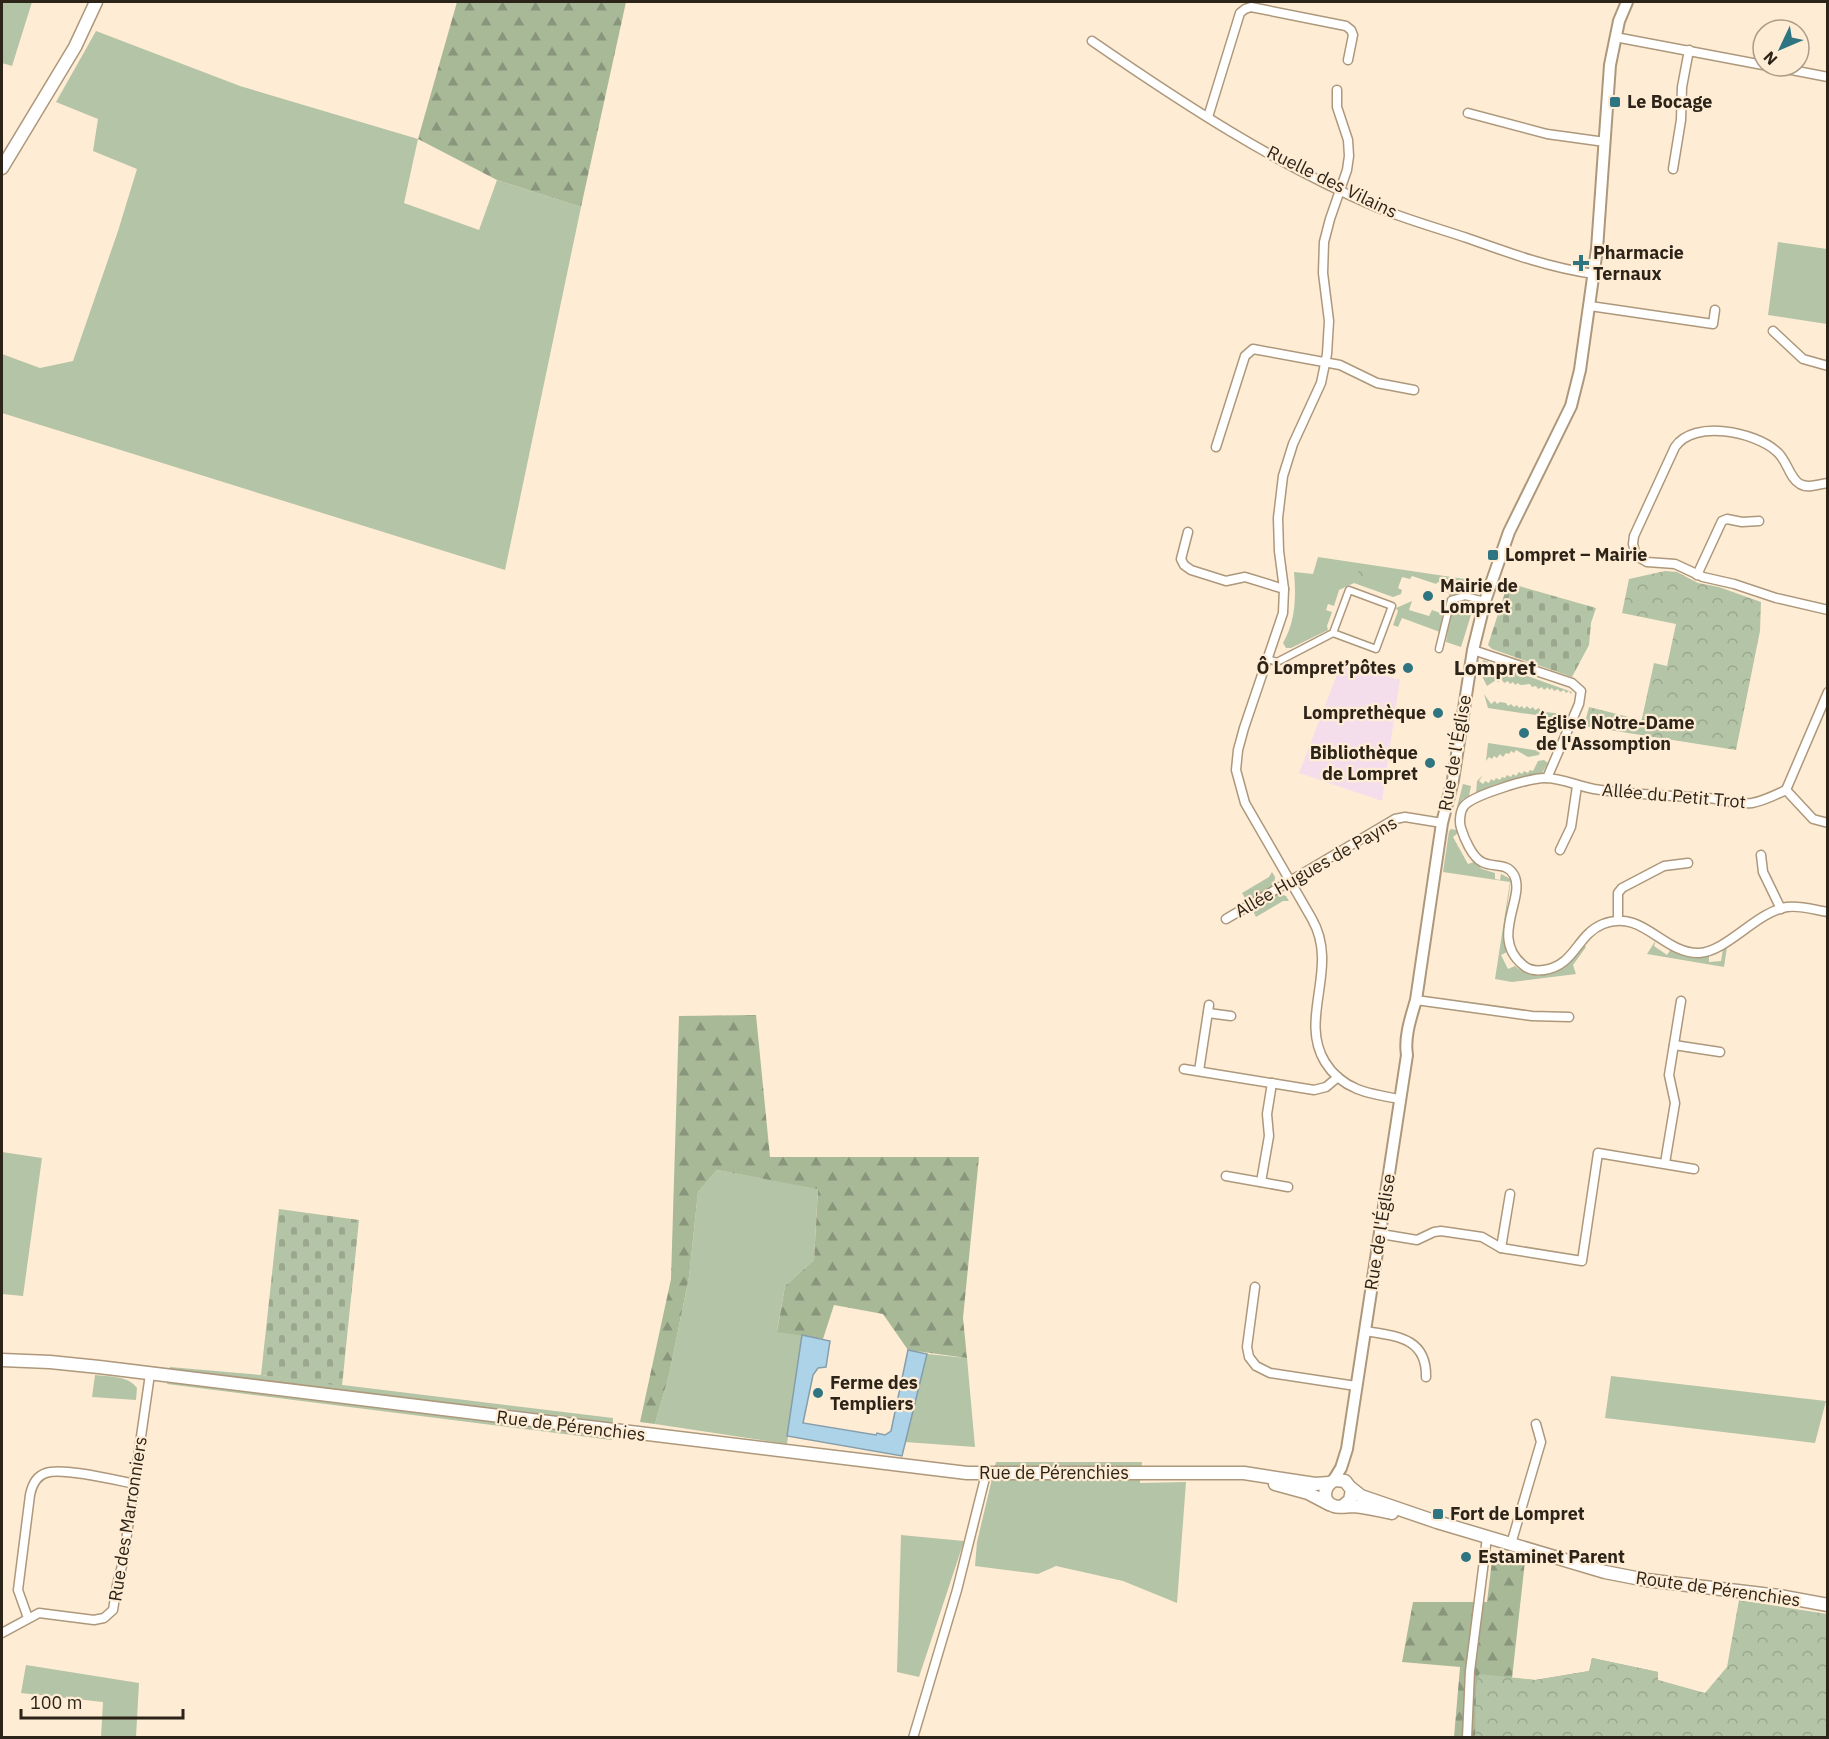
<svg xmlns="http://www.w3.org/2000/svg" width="1829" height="1739" font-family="'IBM Plex Sans',sans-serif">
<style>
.education{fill:#f4deec}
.grass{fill:#b4c4a6}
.forest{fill:url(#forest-firs)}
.cemetery{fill:url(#cemetery-stones)}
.park{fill:url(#park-crowns)}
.water{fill:#acd3e8;stroke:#869eaa;stroke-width:1.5}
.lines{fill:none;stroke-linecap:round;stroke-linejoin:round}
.pedestrian-casing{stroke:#ad987b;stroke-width:9}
.minor-casing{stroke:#ad987b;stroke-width:11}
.tertiary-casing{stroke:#ad987b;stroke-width:14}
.secondary-casing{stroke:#ad987b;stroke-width:15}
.pedestrian{stroke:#fff;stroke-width:6}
.minor{stroke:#fff;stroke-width:8}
.tertiary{stroke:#fff;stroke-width:10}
.secondary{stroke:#fff;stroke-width:12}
.poi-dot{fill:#2e7581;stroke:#ffecd4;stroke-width:2}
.labels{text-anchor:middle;stroke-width:4.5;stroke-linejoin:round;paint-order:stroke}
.poi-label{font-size:18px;font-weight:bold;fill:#2c2418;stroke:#ffecd4;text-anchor:start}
.street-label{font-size:18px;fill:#2c2418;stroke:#ffecd4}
.quarter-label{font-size:21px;font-weight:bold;fill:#2c2418;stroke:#ffecd4}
</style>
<defs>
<pattern id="forest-firs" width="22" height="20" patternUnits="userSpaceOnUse" patternTransform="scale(1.5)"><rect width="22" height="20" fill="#a8b998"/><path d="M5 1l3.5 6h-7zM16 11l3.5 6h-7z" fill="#89967b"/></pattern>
<pattern id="cemetery-stones" width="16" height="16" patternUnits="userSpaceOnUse" patternTransform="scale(1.5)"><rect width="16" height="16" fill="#b4c4a6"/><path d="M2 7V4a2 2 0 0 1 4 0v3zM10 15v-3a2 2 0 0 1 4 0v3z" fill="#9ba88e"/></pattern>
<pattern id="park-crowns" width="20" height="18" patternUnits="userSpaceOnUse" patternTransform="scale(1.5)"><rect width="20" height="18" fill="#b4c4a6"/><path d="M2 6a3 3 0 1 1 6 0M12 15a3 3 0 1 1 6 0" fill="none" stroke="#9ba88e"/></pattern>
</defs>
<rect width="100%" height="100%" fill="#ffecd4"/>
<path class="education" d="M 1343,659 L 1395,679 L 1400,679 L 1382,801 L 1299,773 Z"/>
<g class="grass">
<path d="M 2,2 L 32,2 L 12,66 L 2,63 Z"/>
<path d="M 96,31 L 240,86 L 418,139 L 404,203 L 479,230 L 497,180 L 581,207 L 505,570 L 2,413 L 2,354 L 40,368 L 73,361 L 118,231 L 137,169 L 93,151 L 98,119 L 56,102 Z"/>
<path d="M 1778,242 L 1827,249 L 1827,324 L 1768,315 Z"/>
<path d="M 1318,557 L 1478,581 L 1476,588 L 1449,599 L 1449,593 L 1444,591 L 1446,585 L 1438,582 L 1436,584 L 1412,576 L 1410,579 L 1402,577 L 1398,588 L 1402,590 L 1401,594 L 1393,597 L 1354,583 L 1339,590 L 1334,606 L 1328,604 L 1326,610 L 1332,612 L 1327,626 L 1328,630 L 1291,648 L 1286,648 L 1283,643 C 1296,621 1296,596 1294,572 L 1313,574 Z"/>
<path d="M 1464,598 L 1475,602 L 1461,647 L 1446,642 L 1450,617 L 1456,602 Z"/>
<path d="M 1412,601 L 1409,610 L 1429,616 L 1432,610 L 1443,614 L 1440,632 L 1402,618 L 1398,627 L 1393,625 L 1398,611 L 1396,608 Z"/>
<path d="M 1483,660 L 1572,692 L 1571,694 L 1569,691 L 1566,693 L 1564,690 L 1560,692 L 1558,689 L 1554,691 L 1552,688 L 1549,690 L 1548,687 L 1544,690 L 1542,687 L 1538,689 L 1536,686 L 1532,687 L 1530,684 L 1520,685 L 1518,683 L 1515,685 L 1513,682 L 1510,684 L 1508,681 L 1504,683 L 1502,680 L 1498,682 L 1496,680 L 1487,686 L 1481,674 Z"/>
<path d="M 1484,694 L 1491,704 L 1495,701 L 1497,704 L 1500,702 L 1506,703 L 1508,706 L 1511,704 L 1514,707 L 1517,705 L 1519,708 L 1522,706 L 1524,709 L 1527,706 L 1530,709 L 1533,707 L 1535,710 L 1539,708 L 1541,711 L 1544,709 L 1545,712 L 1563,714 L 1562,719 L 1488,708 Z"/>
<path d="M 1488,743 L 1540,751 L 1539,755 L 1528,757 L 1516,750 L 1514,753 L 1511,751 L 1509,754 L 1506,753 L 1503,757 L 1500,754 L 1497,758 L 1494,756 L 1492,759 L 1489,757 L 1486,761 Z"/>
<path d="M 1544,760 L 1548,763 L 1542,773 L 1494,785 L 1476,793 L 1477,781 L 1483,775 L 1479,781 L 1483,784 L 1485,781 L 1489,783 L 1491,779 L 1494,781 L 1496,778 L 1500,780 L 1502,777 L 1505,778 L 1507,775 L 1511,777 L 1513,774 L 1516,776 L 1519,772 L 1522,774 L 1524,771 L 1528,773 L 1530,770 L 1533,771 L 1538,761 Z"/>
<path d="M 1463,784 L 1471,786 L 1469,796 L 1463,799 L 1457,807 Z"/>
<path d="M 1451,829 L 1456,830 L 1458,833 L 1453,837 L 1468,864 L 1474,862 L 1482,869 L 1495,873 L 1495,879 L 1500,880 L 1501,874 L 1511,879 L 1503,938 L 1507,952 L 1501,955 L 1508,969 L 1515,966 C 1538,988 1571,967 1584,944 L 1586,947 L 1573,965 L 1576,974 L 1512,982 L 1495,979 L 1510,882 L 1443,872 L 1449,831 Z"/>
<path d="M 1272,872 L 1275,877 L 1274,885 L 1247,902 L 1242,893 L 1269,877 Z"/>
<path d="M 1278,893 L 1286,896 L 1289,901 L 1283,901 L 1256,917 L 1252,909 Z"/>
<path d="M 1656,940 L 1654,946 L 1667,955 L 1671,949 L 1685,956 L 1709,955 L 1709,962 L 1721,961 L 1723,949 L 1727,947 L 1724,967 L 1647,954 Z"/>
<path d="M 2,1152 L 42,1158 L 23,1296 L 2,1294 L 2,1296 Z"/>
<path d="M 717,1170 L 818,1188 L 814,1260 L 785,1286 L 777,1331 L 802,1335 L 787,1444 L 655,1424 L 669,1375 L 689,1277 L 698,1192 Z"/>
<path d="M 927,1354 L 967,1358 L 975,1447 L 905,1442 Z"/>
<path d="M 170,1367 L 261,1375 L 613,1418 L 612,1440 L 167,1384 Z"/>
<path d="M 95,1375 C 109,1377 128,1375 137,1388 L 136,1400 L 92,1397 Z"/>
<path d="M 1611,1376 L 1826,1401 L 1815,1443 L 1605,1418 Z"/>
<path d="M 996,1462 L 1142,1462 L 1140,1483 L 1186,1482 L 1177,1603 L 1123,1581 L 1056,1566 L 1038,1574 L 975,1566 L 977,1542 Z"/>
<path d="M 901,1535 L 964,1541 L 919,1677 L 897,1672 Z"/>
<path d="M 26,1665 L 139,1683 L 136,1737 L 101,1737 L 103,1702 L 21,1693 Z"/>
</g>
<g class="forest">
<path d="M 457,2 L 626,2 L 581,207 L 497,180 L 418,139 Z"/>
<path d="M 756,1015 L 770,1157 L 979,1157 L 963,1318 L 967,1358 L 908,1350 L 883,1314 L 834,1305 L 823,1339 L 777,1332 L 785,1286 L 814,1260 L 818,1189 L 717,1170 L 698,1192 L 689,1277 L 669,1375 L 655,1424 L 640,1422 L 671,1279 L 679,1016 Z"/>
<path d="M 1493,1552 L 1525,1561 L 1512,1678 L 1535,1680 L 1589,1671 L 1592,1658 L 1658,1672 L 1658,1680 L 1695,1691 L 1494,1737 L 1454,1737 L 1460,1667 L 1402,1662 L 1413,1602 L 1487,1602 Z"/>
</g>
<g class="cemetery">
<path d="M 1508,583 L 1596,608 L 1591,623 L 1589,645 L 1572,677 L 1492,649 L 1488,645 Z"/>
<path d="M 279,1209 L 359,1220 L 342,1386 L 261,1375 Z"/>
</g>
<g class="park">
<path d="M 1359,569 L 1376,575 L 1373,584 L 1356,579 Z"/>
<path d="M 1665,571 L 1677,572 L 1698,583 L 1719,587 L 1761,602 L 1760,631 L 1736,750 L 1584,726 L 1589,707 L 1629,717 L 1629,720 L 1641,723 L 1654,663 L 1667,666 L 1676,624 L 1622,613 L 1629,579 Z"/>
<path d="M 1739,1600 L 1827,1614 L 1827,1737 L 1475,1737 L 1476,1688 L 1479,1674 L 1535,1680 L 1590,1671 L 1592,1658 L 1658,1672 L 1658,1680 L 1705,1693 L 1727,1667 Z"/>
</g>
<path class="water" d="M 802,1335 L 830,1341 L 826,1367 L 818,1368 L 813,1375 L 803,1423 L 876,1435 L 877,1433 L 885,1435 L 891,1431 L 908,1350 L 927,1354 L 902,1456 L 787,1436 Z"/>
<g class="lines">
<defs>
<g id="pedestrian">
<path d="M 1439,649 L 1451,600 L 1465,596 L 1485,601"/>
<path d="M 1268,659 L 1277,662 L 1333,633 L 1349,590 L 1392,606 L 1376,649 L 1333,633"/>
</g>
<g id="minor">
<path d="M 1615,37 L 1763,65"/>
<path d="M 1092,41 C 1182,103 1275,164 1376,207 C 1405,219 1437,228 1467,238 C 1509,253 1550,268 1594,274"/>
<path d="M 1771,66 L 1828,77"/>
<path d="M 1337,90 L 1337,107 L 1348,140 L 1349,156 L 1347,170 L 1330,219 L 1324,242 L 1323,273 L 1329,321 L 1327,354 L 1321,383 L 1293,444 L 1283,476 L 1278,518 L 1279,551 L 1284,589 L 1283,613 L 1244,728 L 1238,750 L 1236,770 L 1245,803 L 1312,919 C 1340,968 1298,1018 1325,1062 C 1342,1090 1370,1094 1400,1099"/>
<path d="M 1468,113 L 1547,134 L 1605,142"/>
<path d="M 1208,117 L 1240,13 L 1245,9 L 1251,7 L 1346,26 L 1351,30 L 1353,35 L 1348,60"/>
<path d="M 1673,169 L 1681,120 L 1682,87 L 1689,50"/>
<path d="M 1590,306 L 1713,324 L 1715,310"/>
<path d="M 1773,331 L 1803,359 L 1828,366"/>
<path d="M 1216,447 L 1245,356 L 1253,349 L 1340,365 L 1377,383 L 1414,390"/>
<path d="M 1828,483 C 1819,484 1808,489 1800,484 C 1789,478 1787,459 1776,451 C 1755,432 1694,419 1675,447 L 1634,536 L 1633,544 L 1635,552 L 1640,558 L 1647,562 L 1675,564 L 1703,577 L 1734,584 L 1776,598 L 1828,610"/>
<path d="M 1188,532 L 1181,559 L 1184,565 L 1191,570 L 1226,581 L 1245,577 L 1284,589"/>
<path d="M 1697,575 L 1722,521 L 1727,519 L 1742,522 L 1759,521"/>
<path d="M 1473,650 L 1572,683 L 1581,691 L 1579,704 L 1547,778"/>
<path d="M 1786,790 L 1828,692"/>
<path d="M 1828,823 L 1813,819 L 1786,790 C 1775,795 1764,801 1752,803 C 1737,805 1722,799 1707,798 C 1669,795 1631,795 1594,789 C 1578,786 1561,778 1545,778 C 1530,778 1473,795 1464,806 C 1460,811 1459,822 1461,828 C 1464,838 1472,857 1482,862 C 1493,868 1507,862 1514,875 C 1526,898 1489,937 1523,965 C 1528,970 1537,971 1544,970 C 1576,965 1576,935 1603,924 C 1642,908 1663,954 1699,953 C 1728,951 1756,912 1787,907 C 1800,905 1815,910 1828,912"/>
<path d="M 1560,850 L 1571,827 L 1577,786"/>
<path d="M 1761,855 L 1763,872 L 1781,909"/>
<path d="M 1226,919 L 1395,819 L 1405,817 L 1442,823"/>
<path d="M 1618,920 L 1618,893 L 1622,888 L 1664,866 L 1688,863"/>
<path d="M 1416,1000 L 1532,1016 L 1569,1017"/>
<path d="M 1208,1013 L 1231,1016"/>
<path d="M 1674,1045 L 1720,1052"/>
<path d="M 1184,1069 L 1314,1090 L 1326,1087 L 1338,1077"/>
<path d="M 1199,1071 L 1209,1005"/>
<path d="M 1665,1163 L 1675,1103 L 1669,1075 L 1681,1001"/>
<path d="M 1226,1176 L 1288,1187"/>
<path d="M 1261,1182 L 1269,1136 L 1267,1114 L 1272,1083"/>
<path d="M 1381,1234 L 1417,1240 L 1434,1232 L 1441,1231 L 1482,1237 L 1501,1248 L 1582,1261 L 1598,1153 L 1694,1169"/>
<path d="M 1501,1248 L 1510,1194"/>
<path d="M 1255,1287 L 1247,1347 L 1249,1357 L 1256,1366 L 1270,1373 L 1356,1386"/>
<path d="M 1365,1331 C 1395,1336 1427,1337 1426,1377"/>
<path d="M 1511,1544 L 1541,1442 L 1536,1424"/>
<path d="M 28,1618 L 18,1590 L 30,1495 C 32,1485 36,1476 46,1473 C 62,1467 115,1480 135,1484"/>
<path d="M 2,1633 L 39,1613 L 94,1620 L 104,1618 L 113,1610 L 117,1585 L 123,1562 L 150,1374"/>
<path d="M 913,1738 L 957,1590 L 986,1474"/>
<path d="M 1467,1738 L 1470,1671 L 1487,1537"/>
</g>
<path id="tertiary" d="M 1333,1481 L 1341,1468 L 1347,1449 L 1407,1055 C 1404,1037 1411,1017 1416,1000 L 1442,823 L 1453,780 L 1473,650 L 1485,601 L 1509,532 L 1571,406 L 1580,370 L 1597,249 L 1610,65 L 1619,21 L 1627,2"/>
<g id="secondary">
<path d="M 2,168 L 75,47 L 96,2"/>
<path d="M 2,1360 L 50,1362 L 99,1367 L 967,1473 L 1244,1473 L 1315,1484 L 1329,1483"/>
<path d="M 1275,1484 L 1308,1493 L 1329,1504"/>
<path d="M 1351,1488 L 1361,1496 L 1437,1522 L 1605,1572 L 1646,1580 L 1779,1596 L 1828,1605"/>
<path d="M 1343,1506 L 1350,1500 L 1352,1490 L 1345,1481 L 1335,1480 C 1324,1485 1320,1501 1334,1506 C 1339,1508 1347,1506 1353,1506 C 1366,1507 1379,1510 1392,1513"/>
</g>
</defs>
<use href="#pedestrian" class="pedestrian-casing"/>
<use href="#minor" class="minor-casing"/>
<use href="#tertiary" class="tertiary-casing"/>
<use href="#secondary" class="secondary-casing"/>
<use href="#pedestrian" class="pedestrian"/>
<use href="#minor" class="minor"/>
<use href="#tertiary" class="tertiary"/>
<use href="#secondary" class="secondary"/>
</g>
<g class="poi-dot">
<rect x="1609" y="96" width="12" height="12" rx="3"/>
<path d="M1578 254h6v6h6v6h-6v6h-6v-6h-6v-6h6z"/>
<rect x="1487" y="549" width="12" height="12" rx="3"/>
<circle cx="1428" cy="596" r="6"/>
<circle cx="1408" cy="668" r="6"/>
<circle cx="1438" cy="713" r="6"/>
<circle cx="1524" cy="733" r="6"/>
<circle cx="1430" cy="763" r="6"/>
<circle cx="818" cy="1393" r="6"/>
<rect x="1432" y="1508" width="12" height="12" rx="3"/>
<circle cx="1466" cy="1557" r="6"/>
</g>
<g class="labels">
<g class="poi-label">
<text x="1627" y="108">Le Bocage</text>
<text x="1593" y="259">Pharmacie<tspan x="1593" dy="21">Ternaux</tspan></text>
<text x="1505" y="561">Lompret – Mairie</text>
<text x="1440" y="592">Mairie de<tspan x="1440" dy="21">Lompret</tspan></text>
<text x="1396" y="674" text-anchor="end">Ô Lompret’pôtes</text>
<text x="1426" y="719" text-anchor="end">Lomprethèque</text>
<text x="1536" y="729">Église Notre-Dame<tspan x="1536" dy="21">de l'Assomption</tspan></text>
<text x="1418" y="759" text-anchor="end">Bibliothèque<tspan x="1418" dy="21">de Lompret</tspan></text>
<text x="830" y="1389">Ferme des<tspan x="830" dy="21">Templiers</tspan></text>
<text x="1450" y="1520">Fort de Lompret</text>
<text x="1478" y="1563">Estaminet Parent</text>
</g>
<g class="street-label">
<text transform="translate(1332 182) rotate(26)" y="6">Ruelle des Vilains</text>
<text transform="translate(1455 753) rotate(-80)" y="6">Rue de l'Église</text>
<text transform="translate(1674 796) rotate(5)" y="6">Allée du Petit Trot</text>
<text transform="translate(1316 867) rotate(-30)" y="6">Allée Hugues de Payns</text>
<text transform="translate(1380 1232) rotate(-81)" y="6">Rue de l'Église</text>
<text transform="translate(571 1426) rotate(7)" y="6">Rue de Pérenchies</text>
<text x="1054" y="1479">Rue de Pérenchies</text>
<text transform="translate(128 1519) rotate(-81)" y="6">Rue des Marronniers</text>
<text transform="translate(1718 1589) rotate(8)" y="6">Route de Pérenchies</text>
</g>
<g class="quarter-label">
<text x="1495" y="675">Lompret</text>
</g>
</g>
<rect width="1829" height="1739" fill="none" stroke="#2c2418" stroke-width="6"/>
<g transform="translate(1781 48) rotate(226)"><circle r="28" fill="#ffecd4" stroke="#ab9c89" stroke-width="1.5"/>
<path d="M0-4.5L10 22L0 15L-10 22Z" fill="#2e7581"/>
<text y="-9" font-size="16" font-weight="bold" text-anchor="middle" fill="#2c2418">N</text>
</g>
<path d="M21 1709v9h162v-9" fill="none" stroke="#2c2418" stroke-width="3"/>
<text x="30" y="1709" font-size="18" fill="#2c2418" stroke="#ffecd4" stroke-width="4.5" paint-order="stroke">100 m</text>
</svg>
